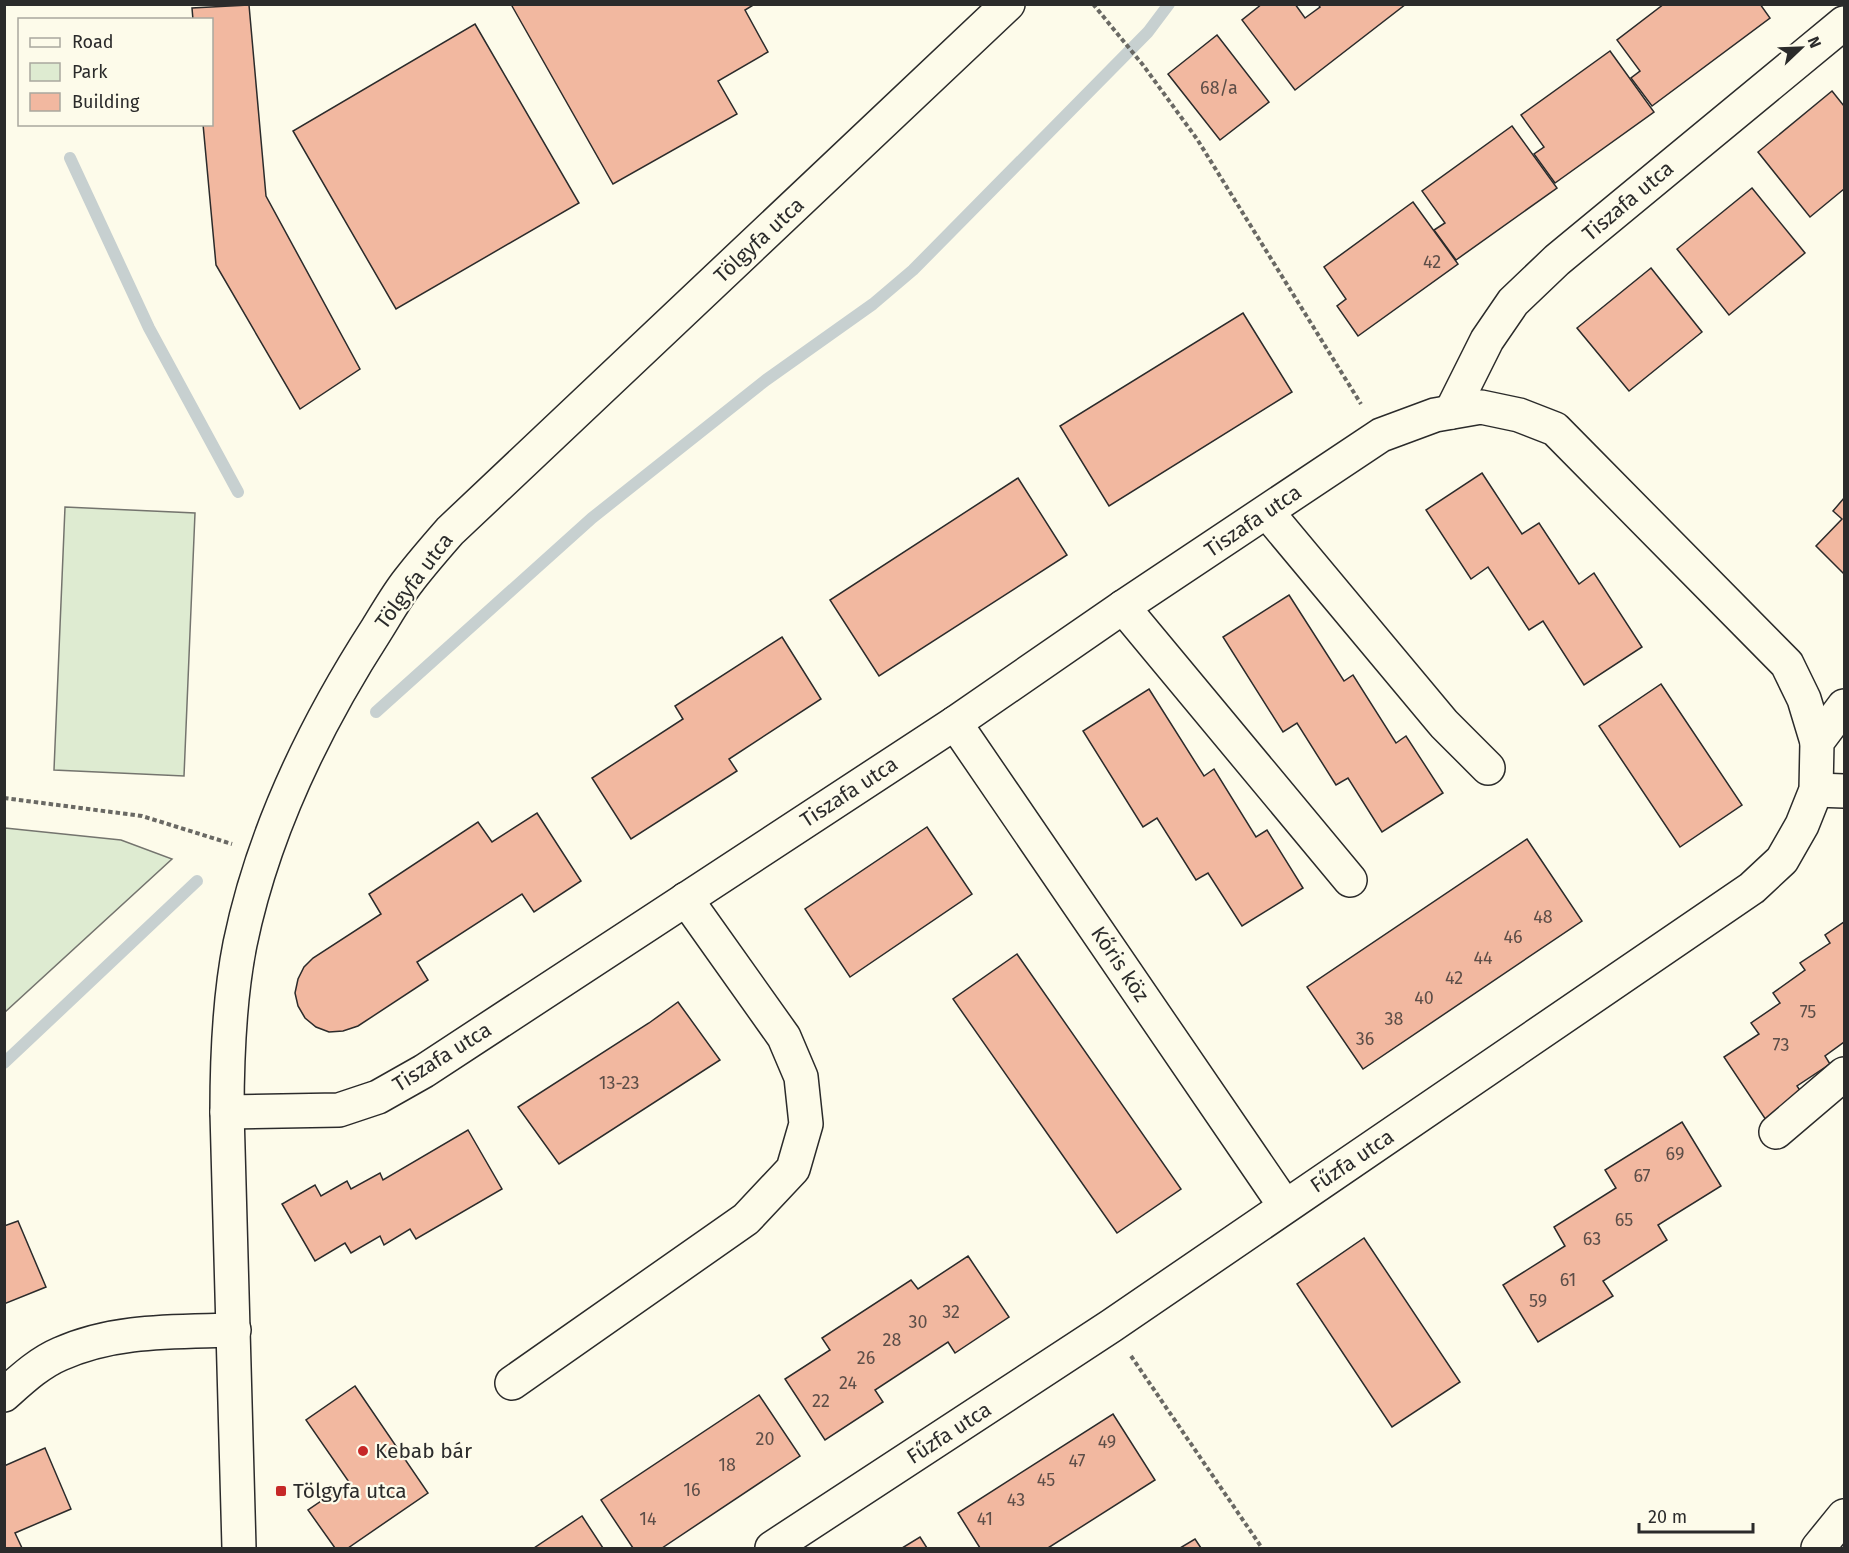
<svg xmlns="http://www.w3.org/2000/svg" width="1849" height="1553" font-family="'Fira Sans',sans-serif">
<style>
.green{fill:#deebd1;stroke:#74746e;stroke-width:1.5}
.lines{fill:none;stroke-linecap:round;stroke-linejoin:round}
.stream{stroke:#c7d0d0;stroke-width:12}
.building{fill:#f2b8a0;stroke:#2b2b2b;stroke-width:1.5}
.minor-casing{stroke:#2b2b2b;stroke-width:36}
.major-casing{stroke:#2b2b2b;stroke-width:36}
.path{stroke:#6a6964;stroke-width:4;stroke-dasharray:4.5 3;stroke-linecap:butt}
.minor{stroke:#fdfbea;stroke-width:33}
.major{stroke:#fdfbea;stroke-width:33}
.poi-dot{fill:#c62828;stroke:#fdfbea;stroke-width:2}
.labels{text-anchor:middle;stroke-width:4.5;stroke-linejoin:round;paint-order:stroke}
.number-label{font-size:18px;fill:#5d4e48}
.street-label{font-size:21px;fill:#2b2b2b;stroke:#fdfbea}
.poi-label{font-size:21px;fill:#2b2b2b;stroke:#fdfbea;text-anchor:start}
</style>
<rect width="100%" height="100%" fill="#fdfbea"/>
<g class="green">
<path d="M 65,507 L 195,513 L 184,776 L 54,770 Z"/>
<path d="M 5,828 L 121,840 L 172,859 L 5,1012 Z"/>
</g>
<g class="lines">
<g class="stream">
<path d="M 70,158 L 149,328 L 238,492"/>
<path d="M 376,712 L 592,518 L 766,380 L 873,304 L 913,270 L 1148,32 L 1169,4"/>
<path d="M 4,1063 L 197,881"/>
</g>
</g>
<g class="building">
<path d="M 514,4 L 755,4 L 745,10 L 768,52 L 718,81 L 737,114 L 613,184 L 512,6 Z"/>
<path d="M 1262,4 L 1295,4 L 1305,18 L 1320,7 L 1318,4 L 1406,4 L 1295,90 L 1242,20 Z"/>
<path d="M 1664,4 L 1760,4 L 1770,18 L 1652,106 L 1631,78 L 1640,71 L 1617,40 Z"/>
<path d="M 249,5 L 266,196 L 360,369 L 300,409 L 216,265 L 203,124 L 212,124 L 212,20 L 193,20 L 192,8 Z"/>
<path d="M 475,24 L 579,203 L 396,309 L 293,131 Z"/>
<path d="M 1217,35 L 1269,102 L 1220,140 L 1168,74 Z"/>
<path d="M 1610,51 L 1654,112 L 1555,183 L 1534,154 L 1544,147 L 1521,115 Z"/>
<path d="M 1832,91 L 1844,106 L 1844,189 L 1810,217 L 1758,152 Z"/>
<path d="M 1512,126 L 1557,188 L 1456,260 L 1434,230 L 1445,223 L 1422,191 Z"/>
<path d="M 1752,188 L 1805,253 L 1729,315 L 1677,249 Z"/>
<path d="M 1413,202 L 1458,264 L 1358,336 L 1337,306 L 1346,299 L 1324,267 Z"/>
<path d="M 1651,268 L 1702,332 L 1629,391 L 1577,328 Z"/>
<path d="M 1243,313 L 1292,392 L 1109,506 L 1060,426 Z"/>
<path d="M 1482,473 L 1522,534 L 1539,523 L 1579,584 L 1594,573 L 1642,647 L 1584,685 L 1543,621 L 1529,630 L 1488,567 L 1471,579 L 1426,510 Z"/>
<path d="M 1018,478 L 1067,555 L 879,676 L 830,600 Z"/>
<path d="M 1844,498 L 1844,574 L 1816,546 L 1842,519 L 1833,511 Z"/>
<path d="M 1289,595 L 1344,681 L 1353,675 L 1396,743 L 1406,736 L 1443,793 L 1382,832 L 1348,778 L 1336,785 L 1297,723 L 1283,732 L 1223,637 Z"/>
<path d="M 782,637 L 821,699 L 729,759 L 737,771 L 631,839 L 592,778 L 683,719 L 675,706 Z"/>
<path d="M 1661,684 L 1742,805 L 1680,847 L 1599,726 Z"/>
<path d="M 1149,689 L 1204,776 L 1214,769 L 1256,837 L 1267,830 L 1303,888 L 1242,926 L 1208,873 L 1196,880 L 1157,818 L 1143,827 L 1083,731 Z"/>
<path d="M 537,813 L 581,881 L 534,912 L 522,894 L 417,962 L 428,980 L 358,1026 L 343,1031 L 329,1032 L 316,1027 L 305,1018 L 298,1006 L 295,993 L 298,979 L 304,967 L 313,958 L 381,914 L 369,894 L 478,822 L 492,842 Z"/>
<path d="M 927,827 L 972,894 L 850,977 L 805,909 Z"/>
<path d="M 1527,839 L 1582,921 L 1363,1069 L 1307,987 Z"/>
<path d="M 1844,922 L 1844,1042 L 1825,1056 L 1830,1064 L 1797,1086 L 1803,1095 L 1766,1120 L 1724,1057 L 1759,1034 L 1751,1023 L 1780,1003 L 1773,993 L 1805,970 L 1800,963 L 1830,943 L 1825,935 Z"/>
<path d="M 1017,954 L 1181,1189 L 1117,1233 L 953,999 Z"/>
<path d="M 678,1002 L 720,1060 L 559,1164 L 518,1107 L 649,1023 Z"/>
<path d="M 1682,1122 L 1721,1186 L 1658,1225 L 1667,1240 L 1603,1281 L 1613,1296 L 1538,1342 L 1503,1285 L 1565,1246 L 1554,1227 L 1616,1188 L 1605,1170 Z"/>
<path d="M 468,1130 L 502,1189 L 416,1239 L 410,1229 L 384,1245 L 380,1236 L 351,1253 L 345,1243 L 315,1261 L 282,1204 L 315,1185 L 321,1196 L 347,1181 L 351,1189 L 380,1173 L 383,1180 Z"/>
<path d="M 18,1221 L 46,1287 L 4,1304 L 4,1226 Z"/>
<path d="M 1364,1238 L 1460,1382 L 1392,1427 L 1297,1284 Z"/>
<path d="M 968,1256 L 1009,1317 L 955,1353 L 948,1342 L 875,1390 L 883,1402 L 825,1440 L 785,1379 L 830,1350 L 822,1338 L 911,1280 L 918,1289 Z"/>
<path d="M 355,1386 L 428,1493 L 348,1548 L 335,1548 L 308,1510 L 349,1482 L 306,1420 Z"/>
<path d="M 759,1395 L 800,1456 L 662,1548 L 633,1548 L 601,1500 Z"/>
<path d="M 1113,1414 L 1155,1480 L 1048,1548 L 980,1548 L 958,1513 Z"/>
<path d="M 45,1448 L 71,1509 L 15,1533 L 22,1548 L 4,1548 L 4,1466 Z"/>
<path d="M 582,1516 L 603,1548 L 534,1548 Z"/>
<path d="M 920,1537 L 927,1548 L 902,1548 Z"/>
<path d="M 1195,1539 L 1201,1548 L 1180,1548 Z"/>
</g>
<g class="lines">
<defs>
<g id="minor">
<path d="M 1451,412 L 1487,340 L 1513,302 L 1557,260 L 1844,23"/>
<path d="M 1267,512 L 1444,724 L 1488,768"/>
<path d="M 1123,607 L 1350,880"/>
<path d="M 955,723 L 1285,1206"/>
<path d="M 1816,790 L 1844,791"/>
<path d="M 227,1112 L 339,1110 L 378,1097 L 424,1071 L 955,723 L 1123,607 L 1381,435 L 1435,415 L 1481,407 L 1519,415 L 1555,429 L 1787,664 L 1804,699 L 1817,742"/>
<path d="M 1776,1132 L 1844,1074"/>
<path d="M 512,1383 L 746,1219 L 793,1169 L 806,1124 L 801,1077 L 784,1037 L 686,899"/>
<path d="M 4,1395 C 22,1379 39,1363 60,1354 C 115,1329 176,1332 234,1330"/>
<path d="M 239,1548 L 227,1112 C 227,1056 229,999 240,944 C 263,832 315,725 377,629 C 387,613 397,595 409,580 C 422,563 436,547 450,531 L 1008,4"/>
<path d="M 772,1548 L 1111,1326 L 1752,888 L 1782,860 L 1802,825 L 1816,790 L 1817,742 L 1844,706"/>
</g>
<path id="major" d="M 1818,1548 L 1844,1516"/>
</defs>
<use href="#minor" class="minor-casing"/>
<use href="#major" class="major-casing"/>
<g class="path">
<path d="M 1093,4 L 1143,65 L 1197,139 L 1361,404"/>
<path d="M 4,798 L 142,816 L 232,844"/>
<path d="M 1131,1356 L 1262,1548"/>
</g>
<use href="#minor" class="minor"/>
<use href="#major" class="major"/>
</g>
<g class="poi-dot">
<circle cx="363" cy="1451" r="6"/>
<rect x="275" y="1485" width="12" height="12" rx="3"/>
</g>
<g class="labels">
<g class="number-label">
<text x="1219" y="94">68/a</text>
<text x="1432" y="268">42</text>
<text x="1543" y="923">48</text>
<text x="1513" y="943">46</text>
<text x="1483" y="964">44</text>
<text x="1454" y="984">42</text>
<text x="1424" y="1004">40</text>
<text x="1808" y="1018">75</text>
<text x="1394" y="1025">38</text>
<text x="1365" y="1045">36</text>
<text x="1781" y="1051">73</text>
<text x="619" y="1089">13-23</text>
<text x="1675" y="1160">69</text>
<text x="1642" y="1182">67</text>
<text x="1624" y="1226">65</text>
<text x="1592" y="1245">63</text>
<text x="1568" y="1286">61</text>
<text x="1538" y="1307">59</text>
<text x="951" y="1318">32</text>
<text x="918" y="1328">30</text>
<text x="892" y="1346">28</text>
<text x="866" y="1364">26</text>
<text x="848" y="1389">24</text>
<text x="821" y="1407">22</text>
<text x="765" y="1445">20</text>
<text x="1107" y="1448">49</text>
<text x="1077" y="1467">47</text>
<text x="727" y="1471">18</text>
<text x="1046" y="1486">45</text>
<text x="692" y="1496">16</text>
<text x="1016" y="1506">43</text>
<text x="648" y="1525">14</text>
<text x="985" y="1525">41</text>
</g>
<g class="street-label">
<text transform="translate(1628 201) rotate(-40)" y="7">Tiszafa utca</text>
<text transform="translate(759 240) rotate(-43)" y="7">Tölgyfa utca</text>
<text transform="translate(1253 521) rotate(-34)" y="7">Tiszafa utca</text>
<text transform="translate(414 581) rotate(-53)" y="7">Tölgyfa utca</text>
<text transform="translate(849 792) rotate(-33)" y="7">Tiszafa utca</text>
<text transform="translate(1120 964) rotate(56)" y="7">Kőris köz</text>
<text transform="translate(442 1057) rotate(-32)" y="7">Tiszafa utca</text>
<text transform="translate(1352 1161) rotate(-34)" y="7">Fűzfa utca</text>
<text transform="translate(949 1433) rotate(-33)" y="7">Fűzfa utca</text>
</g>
<g class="poi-label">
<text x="375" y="1458">Kebab bár</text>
<text x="293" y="1498">Tölgyfa utca</text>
</g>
</g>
<rect width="1849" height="1553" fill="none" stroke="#2b2b2b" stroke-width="12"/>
<rect x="18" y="18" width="195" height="108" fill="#fdfbea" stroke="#a9a89e" stroke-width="1.5"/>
<rect x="30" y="38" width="30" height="9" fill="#fdfbea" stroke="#a9a89e" stroke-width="1.5"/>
<text x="72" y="48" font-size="18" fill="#2b2b2b">Road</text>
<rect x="30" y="63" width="30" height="18" fill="#deebd1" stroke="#a9a89e" stroke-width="1.5"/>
<text x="72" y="78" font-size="18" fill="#2b2b2b">Park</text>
<rect x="30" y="93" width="30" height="18" fill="#f2b8a0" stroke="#a9a89e" stroke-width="1.5"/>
<text x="72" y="108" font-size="18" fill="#2b2b2b">Building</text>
<g transform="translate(1801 48) rotate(67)" stroke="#fdfbea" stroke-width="4.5" paint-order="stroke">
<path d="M0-4.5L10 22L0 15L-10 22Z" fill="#2b2b2b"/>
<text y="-9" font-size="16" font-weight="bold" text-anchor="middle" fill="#2b2b2b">N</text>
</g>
<path d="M1639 1523v9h114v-9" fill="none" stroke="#2b2b2b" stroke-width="3"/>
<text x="1648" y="1523" font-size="18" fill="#2b2b2b" stroke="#fdfbea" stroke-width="4.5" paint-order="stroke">20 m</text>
</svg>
